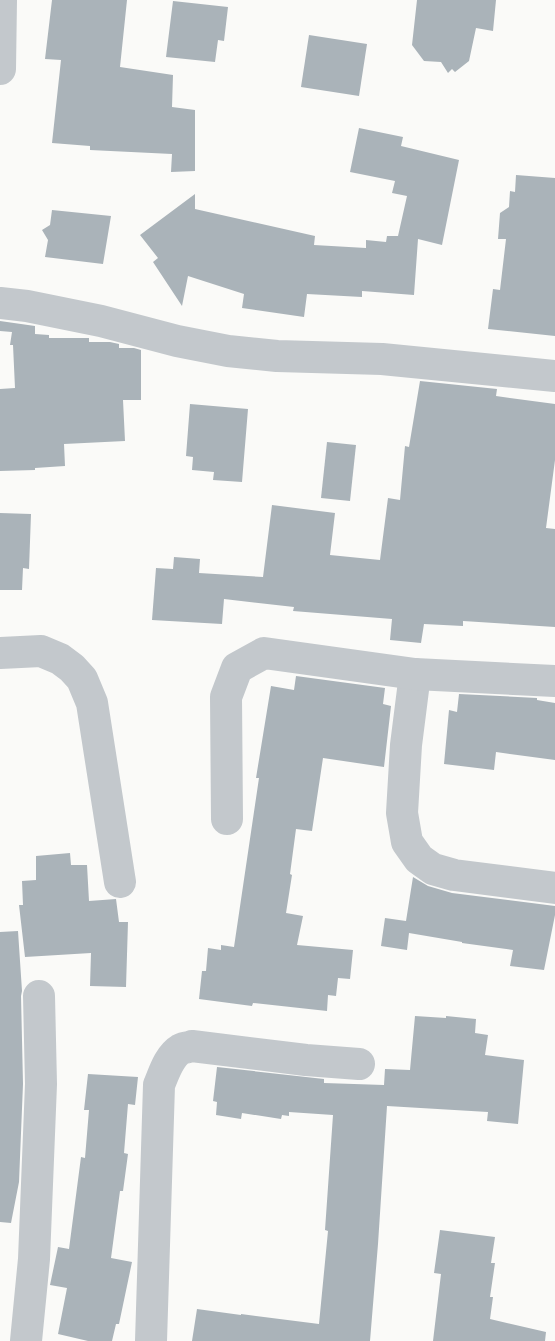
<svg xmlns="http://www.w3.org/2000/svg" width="555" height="1341" font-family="'Roboto Condensed',sans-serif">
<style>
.building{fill:#aab3b9}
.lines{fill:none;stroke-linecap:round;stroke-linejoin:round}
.minor{stroke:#c3c8cc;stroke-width:32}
</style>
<rect width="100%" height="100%" fill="#fafaf8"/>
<g class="building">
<path d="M 52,0 L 127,0 L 120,67 L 173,75 L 172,107 L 195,110 L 195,171 L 171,172 L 172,154 L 90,150 L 90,146 L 52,143 L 61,60 L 45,59 Z"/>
<path d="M 417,0 L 496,0 L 493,31 L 476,28 L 469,61 L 455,72 L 452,69 L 448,73 L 441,62 L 424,61 L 412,45 Z"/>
<path d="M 173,1 L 228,7 L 224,41 L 218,40 L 215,62 L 166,57 Z"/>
<path d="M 309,35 L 367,44 L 359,96 L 301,87 Z"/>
<path d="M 359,128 L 403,137 L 401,146 L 459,160 L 442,245 L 418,239 L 414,295 L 362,291 L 362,297 L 307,294 L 304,317 L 242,308 L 244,294 L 188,276 L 182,306 L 153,262 L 158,258 L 140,235 L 195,194 L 195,209 L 315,236 L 314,245 L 366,248 L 366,240 L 386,242 L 387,236 L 398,236 L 407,196 L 392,193 L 395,181 L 350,172 Z"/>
<path d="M 516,175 L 555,178 L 555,336 L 488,329 L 493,289 L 500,290 L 506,239 L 498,239 L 500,213 L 509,207 L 510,191 L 515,192 Z"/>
<path d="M 52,210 L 111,216 L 103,264 L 45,257 L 48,240 L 42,230 L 50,225 Z"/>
<path d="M 0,321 L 35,326 L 35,334 L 49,335 L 49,338 L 89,338 L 89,342 L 110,342 L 119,344 L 119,348 L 134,348 L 141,350 L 141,400 L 123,400 L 125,441 L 64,444 L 65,466 L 35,468 L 35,470 L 0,471 L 0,389 L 15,388 L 13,345 L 10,345 L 12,332 L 0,331 Z"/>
<path d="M 420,381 L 497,389 L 496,396 L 555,404 L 555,460 L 546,528 L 555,529 L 555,627 L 463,621 L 463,626 L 424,624 L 421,643 L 390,640 L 392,619 L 293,611 L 294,607 L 224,599 L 222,624 L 152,620 L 156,568 L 173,569 L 174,557 L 200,559 L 199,573 L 263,577 L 272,505 L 335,513 L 330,555 L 380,560 L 388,498 L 400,500 L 405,446 L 409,447 Z"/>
<path d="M 190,404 L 248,409 L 242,482 L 213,480 L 214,472 L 192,470 L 193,457 L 186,456 Z"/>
<path d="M 327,442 L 356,445 L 350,501 L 321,498 Z"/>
<path d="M 0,513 L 31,514 L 29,569 L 23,568 L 22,590 L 0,590 Z"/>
<path d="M 296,676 L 385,688 L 383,704 L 391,706 L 384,767 L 323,758 L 312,831 L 296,829 L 290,874 L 292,875 L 286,913 L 303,916 L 297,945 L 353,950 L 350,979 L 338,978 L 336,996 L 328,995 L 327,1011 L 253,1003 L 252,1006 L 199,999 L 202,971 L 206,971 L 208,948 L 221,950 L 221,945 L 234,947 L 259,778 L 256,778 L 271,686 L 294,690 Z"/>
<path d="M 459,694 L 537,698 L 537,700 L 555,703 L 555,760 L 496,752 L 494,770 L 444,764 L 449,710 L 457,712 Z"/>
<path d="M 70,853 L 71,865 L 87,865 L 89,901 L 116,899 L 119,922 L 128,922 L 126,987 L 90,986 L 91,953 L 25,957 L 19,905 L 23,905 L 22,881 L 36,880 L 36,856 Z"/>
<path d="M 413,877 L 428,886 L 452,893 L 555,906 L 555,915 L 544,970 L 510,966 L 513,950 L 462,943 L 462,942 L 409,933 L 407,950 L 381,946 L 385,918 L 406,921 Z"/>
<path d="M 18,931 L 22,991 L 21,996 L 23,1084 L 19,1182 L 11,1223 L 0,1222 L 0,932 Z"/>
<path d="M 415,1016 L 446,1018 L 446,1016 L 476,1019 L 475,1033 L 488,1035 L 485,1055 L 524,1060 L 518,1124 L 487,1121 L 488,1112 L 387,1106 L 378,1244 L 370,1341 L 192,1341 L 197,1309 L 241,1315 L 241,1314 L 319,1324 L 328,1231 L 325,1230 L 333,1115 L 289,1112 L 289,1116 L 282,1115 L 281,1119 L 242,1113 L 241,1119 L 216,1115 L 217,1102 L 213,1101 L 217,1067 L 324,1079 L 324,1083 L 384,1085 L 385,1069 L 410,1070 Z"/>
<path d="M 88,1074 L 138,1077 L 135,1105 L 128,1104 L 124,1153 L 128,1154 L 123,1191 L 120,1191 L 111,1258 L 132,1262 L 119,1324 L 116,1324 L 112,1341 L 88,1341 L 58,1334 L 67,1288 L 50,1285 L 58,1247 L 69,1249 L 81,1157 L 85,1158 L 89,1110 L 84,1110 Z"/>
<path d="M 440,1230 L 495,1237 L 491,1263 L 495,1263 L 490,1297 L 493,1297 L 490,1319 L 546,1332 L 545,1341 L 433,1341 L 441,1274 L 434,1273 Z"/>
</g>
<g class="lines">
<g class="minor">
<path d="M 0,69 L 1,0"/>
<path d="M 0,303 L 27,306 L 101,321 L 177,341 L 228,351 L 277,356 L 382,359 L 555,376"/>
<path d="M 0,653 L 41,651 L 60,659 L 72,668 L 82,679 L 92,703 L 120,882"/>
<path d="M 415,674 L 406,745 L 402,813 L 407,842 L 419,859 L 433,869 L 454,875 L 555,888"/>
<path d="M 227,819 L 226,697 L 237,668 L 264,653 L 415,674 L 555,681"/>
<path d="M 26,1341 L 34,1259 L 41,1084 L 39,996"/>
<path d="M 151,1341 L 159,1085 C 164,1073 169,1056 181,1049 C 182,1048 191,1047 192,1046 L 306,1060 L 359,1064"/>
</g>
</g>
</svg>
